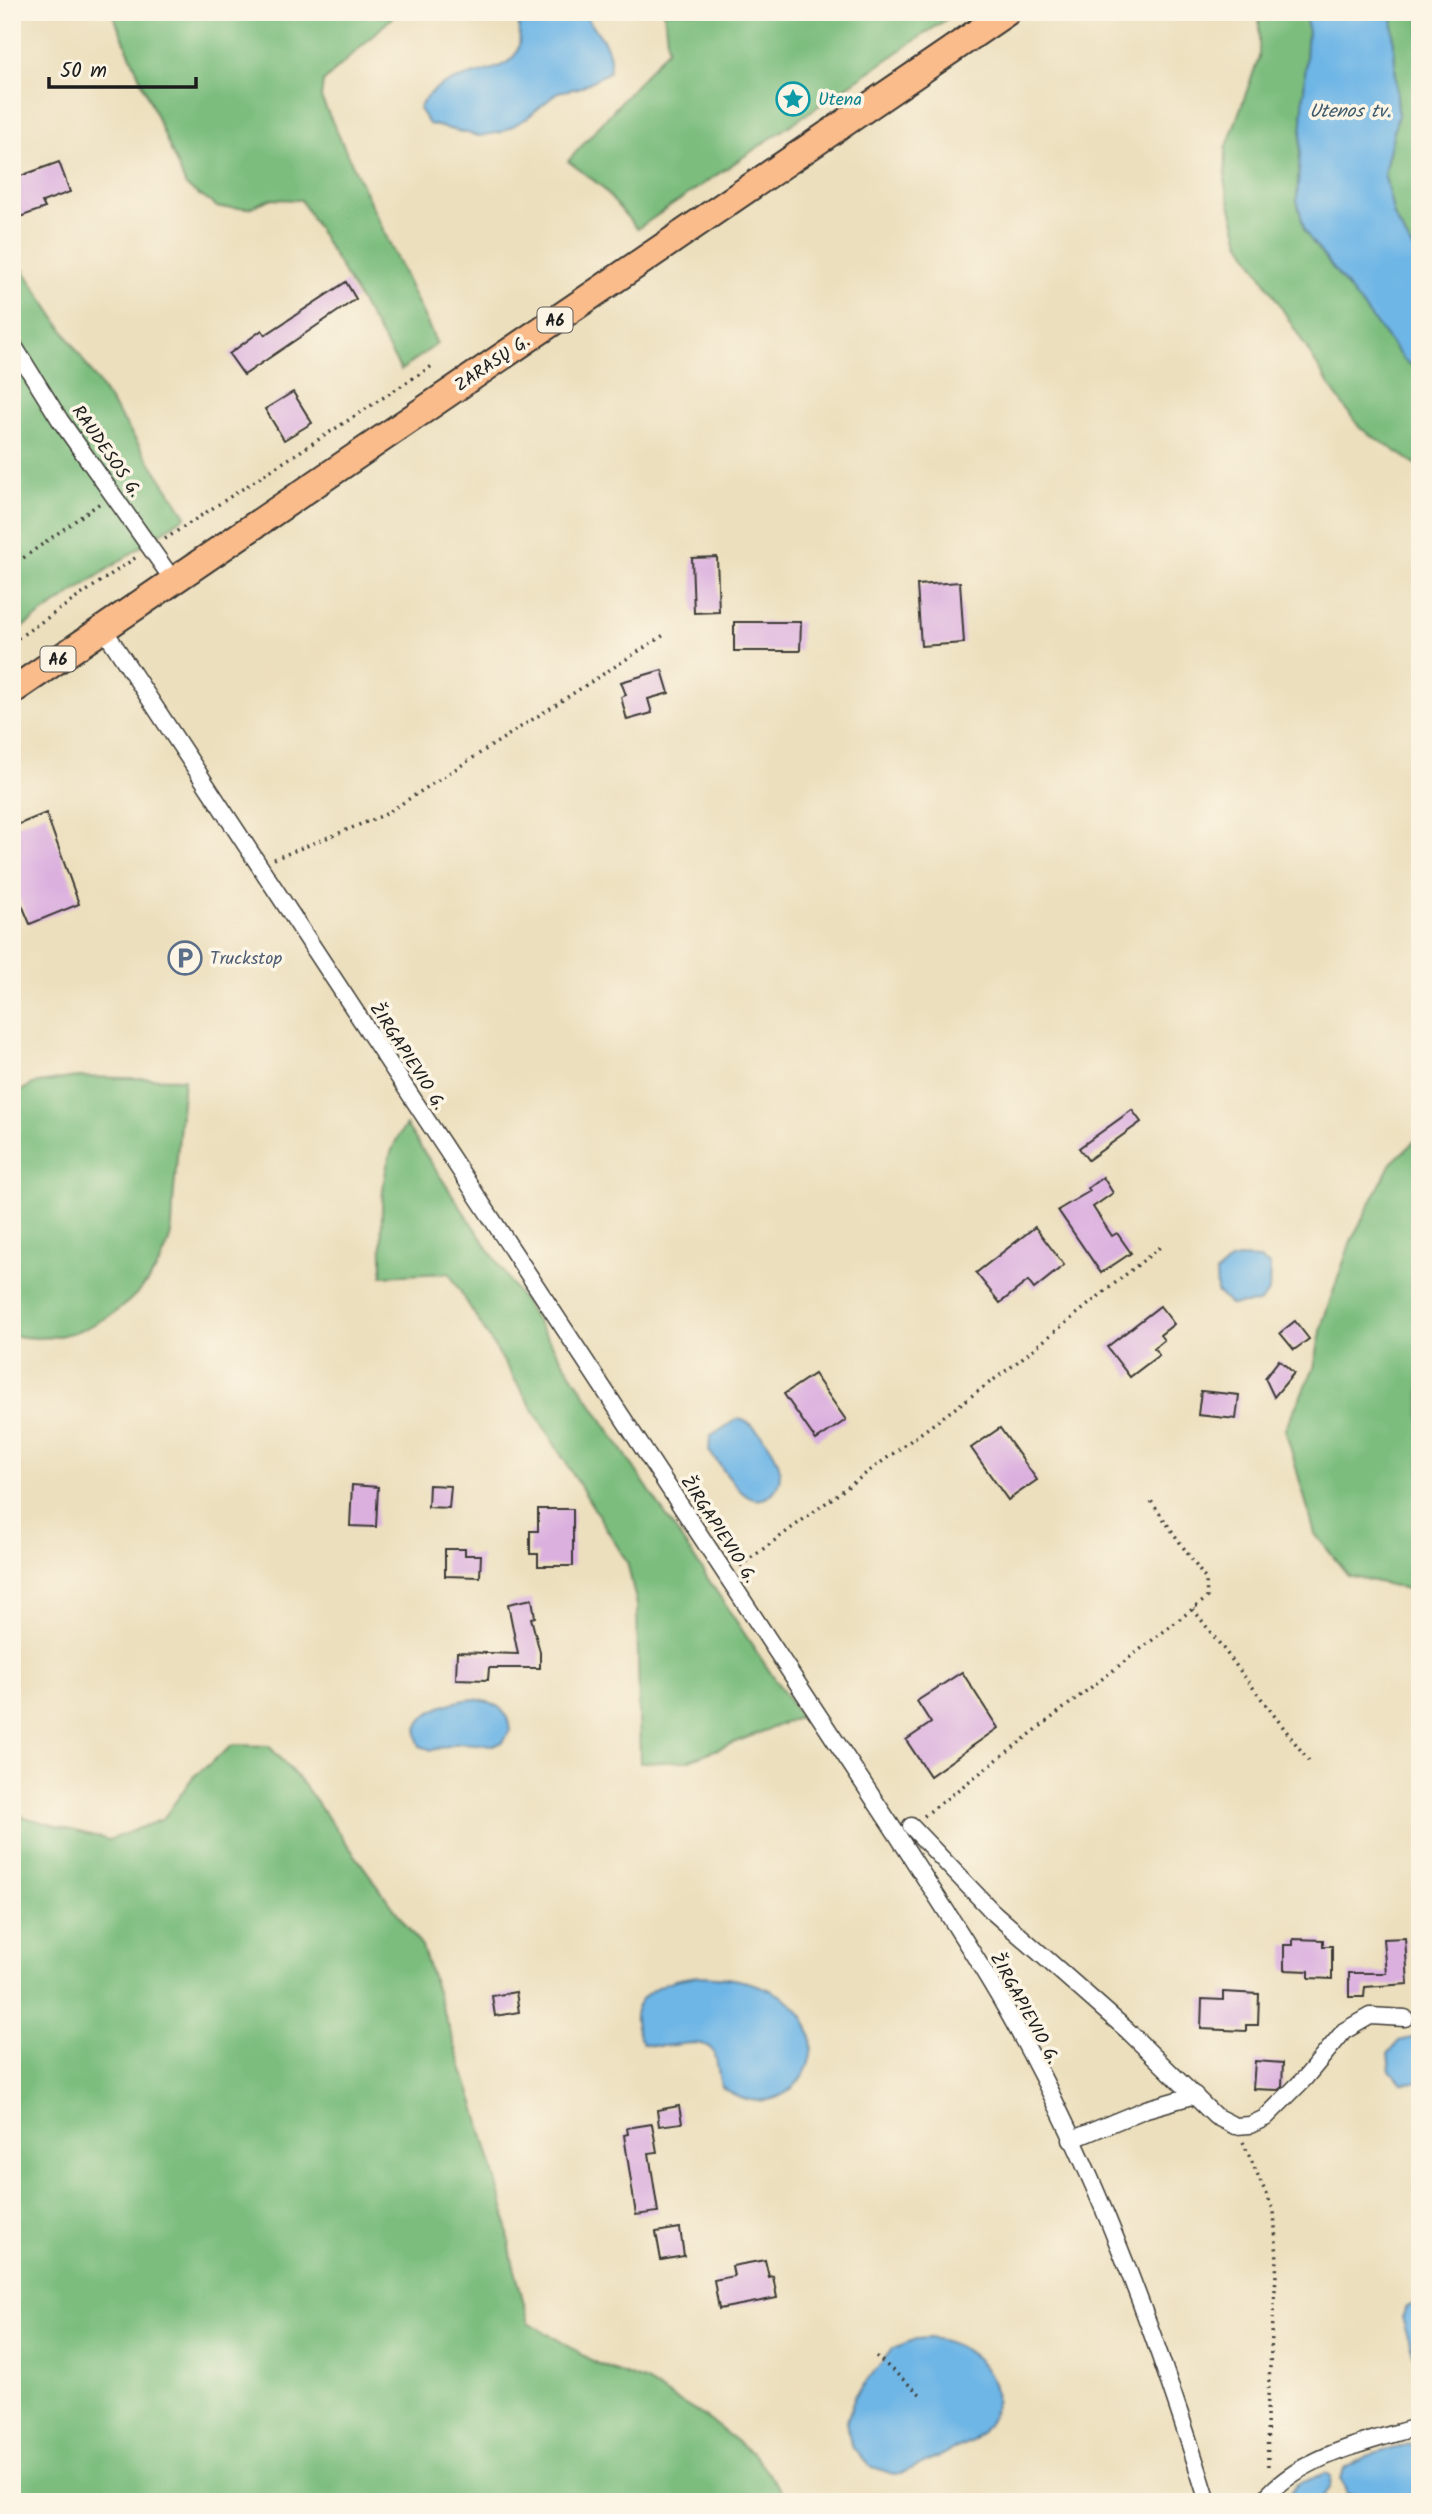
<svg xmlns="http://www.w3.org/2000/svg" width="1432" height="2514" font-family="Kalam,sans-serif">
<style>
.forest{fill:#7cbd7e;stroke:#4c6c4d;stroke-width:2}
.water{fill:#6eb6e6;stroke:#456981;stroke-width:2}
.building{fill:#dbb0df}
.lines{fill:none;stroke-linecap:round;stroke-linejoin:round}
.minor-casing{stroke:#3b3934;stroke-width:19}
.trunk-casing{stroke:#3b3934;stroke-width:30}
.path{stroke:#3b3934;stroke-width:3.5;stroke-dasharray:2 5;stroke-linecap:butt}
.minor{stroke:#fff;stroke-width:16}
.trunk{stroke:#fabc8b;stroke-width:26}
.labels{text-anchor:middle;stroke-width:7;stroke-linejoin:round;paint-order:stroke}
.shield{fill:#fcf5e5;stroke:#5f5d58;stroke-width:2}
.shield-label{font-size:16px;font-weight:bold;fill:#1c1c1c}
.culture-label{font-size:18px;fill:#0d838f;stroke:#fcf5e5;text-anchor:start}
.street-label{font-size:18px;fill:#1c1c1c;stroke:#fcf5e5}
.service-label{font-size:18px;fill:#4e5e75;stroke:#fcf5e5;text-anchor:start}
.water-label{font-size:19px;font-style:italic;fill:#3d5a6d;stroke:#fcf5e5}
</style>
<rect width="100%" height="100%" fill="#fcf5e5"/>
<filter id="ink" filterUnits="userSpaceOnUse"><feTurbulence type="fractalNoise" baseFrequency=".0143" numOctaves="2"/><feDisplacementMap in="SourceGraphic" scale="14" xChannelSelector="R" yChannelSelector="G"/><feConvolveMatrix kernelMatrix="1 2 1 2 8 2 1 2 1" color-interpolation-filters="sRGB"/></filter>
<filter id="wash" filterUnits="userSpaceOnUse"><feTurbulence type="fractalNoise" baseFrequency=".00686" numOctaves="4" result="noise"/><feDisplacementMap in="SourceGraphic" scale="28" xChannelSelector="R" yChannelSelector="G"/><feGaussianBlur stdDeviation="1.57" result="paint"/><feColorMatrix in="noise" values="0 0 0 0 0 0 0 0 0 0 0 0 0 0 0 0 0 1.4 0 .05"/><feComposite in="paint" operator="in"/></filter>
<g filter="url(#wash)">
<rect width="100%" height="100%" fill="#ecdfbd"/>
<g class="forest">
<path d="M 112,12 L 398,12 L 323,82 L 321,98 L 437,344 L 401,370 L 301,200 L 270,199 L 249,208 L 219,208 L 186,186 Z"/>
<path d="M 664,12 L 957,12 L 637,229 L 601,186 L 568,161 L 668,49 Z"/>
<path d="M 1259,12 L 1304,12 L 1308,29 L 1297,200 L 1305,232 L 1404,360 L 1420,371 L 1420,467 L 1360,428 L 1335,394 L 1240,241 L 1225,186 L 1226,149 L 1259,57 Z"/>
<path d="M 1392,12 L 1420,12 L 1420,262 L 1394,216 L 1384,173 L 1398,113 Z"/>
<path d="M 17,260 L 186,516 L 12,634 L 12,262 Z"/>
<path d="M 76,1077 L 184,1079 C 181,1116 177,1154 174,1191 C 172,1206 174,1224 170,1238 C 152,1302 76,1351 12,1335 L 12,1096 L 33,1084 Z"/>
<path d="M 406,1125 L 800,1717 L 687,1761 L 640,1763 L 637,1605 L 627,1562 L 449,1273 L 382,1276 C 383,1226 374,1166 406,1125 Z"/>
<path d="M 1420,1136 L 1420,1592 L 1348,1575 L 1315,1534 L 1285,1429 L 1314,1368 L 1323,1321 L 1351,1241 L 1391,1163 Z"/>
<path d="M 233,1745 L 269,1746 L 304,1785 L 422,1947 L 475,2106 L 504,2208 L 512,2259 L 529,2322 L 598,2364 L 646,2382 L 705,2417 L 753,2454 L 791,2502 L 12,2502 L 12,1809 L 24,1817 L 109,1840 L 163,1819 L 193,1777 Z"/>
</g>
<g class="water">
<path d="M 514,12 L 583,12 C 596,34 615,45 609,72 L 579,88 L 558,92 L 527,118 L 502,132 L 479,136 L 429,124 L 419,109 C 442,55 545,94 514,12 Z"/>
<path d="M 1304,12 L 1392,12 L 1398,114 L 1384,173 L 1394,216 L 1420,262 L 1420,371 L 1404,360 L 1305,232 L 1297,200 L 1308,29 Z"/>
<path d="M 1239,1258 L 1259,1259 L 1270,1266 L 1269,1292 L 1259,1303 L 1231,1305 L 1217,1292 L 1216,1273 L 1231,1260 Z"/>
<path d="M 737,1419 C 755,1420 779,1455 780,1472 C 781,1493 761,1508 744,1494 C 730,1482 720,1464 709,1451 L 710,1437 Z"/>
<path d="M 474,1699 C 495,1702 508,1708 510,1731 L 503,1742 L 495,1745 L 459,1743 L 432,1750 L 420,1746 C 404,1713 452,1701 474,1699 Z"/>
<path d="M 699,1976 C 884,1981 804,2149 722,2087 C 717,2076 719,2059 712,2050 C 700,2034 663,2053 643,2043 C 616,1998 663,1979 699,1976 Z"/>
<path d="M 1420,2036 L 1420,2082 L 1402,2083 L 1390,2070 L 1388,2054 L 1399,2041 Z"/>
<path d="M 1420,2301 L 1420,2377 L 1402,2317 L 1407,2307 Z"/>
<path d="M 929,2338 C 983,2343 1023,2400 972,2441 L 902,2473 L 893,2474 L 870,2466 L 851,2445 L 847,2421 L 855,2396 L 893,2348 L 916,2339 Z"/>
<path d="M 1413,2443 L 1420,2443 L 1420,2495 L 1384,2499 L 1347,2494 L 1341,2479 L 1344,2469 L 1367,2456 Z"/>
<path d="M 1326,2473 L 1331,2476 L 1330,2487 L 1317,2502 L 1285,2502 L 1297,2484 Z"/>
</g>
<g id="blocks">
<g class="building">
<path d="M 59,162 L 70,192 L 42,202 L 45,208 L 17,218 L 12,204 L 12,179 Z"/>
<path d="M 346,282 L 356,299 L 244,375 L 229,354 L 262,330 L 265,335 Z"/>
<path d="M 293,392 L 312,423 L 284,440 L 265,409 Z"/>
<path d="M 717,557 L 719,612 L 694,613 L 692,558 Z"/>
<path d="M 960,582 L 964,643 L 921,646 L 917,585 Z"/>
<path d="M 734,622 L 801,622 L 800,651 L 734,651 Z"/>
<path d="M 662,670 L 669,693 L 648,699 L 652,713 L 627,720 L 621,697 L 626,695 L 621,682 Z"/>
<path d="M 46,813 L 79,904 L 30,924 L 12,881 L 12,827 Z"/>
<path d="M 1132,1110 L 1141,1122 L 1088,1160 L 1079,1148 Z"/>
<path d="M 1103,1177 L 1113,1193 L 1093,1207 L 1112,1236 L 1117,1233 L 1131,1253 L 1101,1273 L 1058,1210 L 1090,1191 L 1088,1188 Z"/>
<path d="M 1035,1227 L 1064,1265 L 1034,1289 L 1028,1281 L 1000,1303 L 976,1273 Z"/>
<path d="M 1160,1306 L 1174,1324 L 1160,1335 L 1164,1340 L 1154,1348 L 1159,1355 L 1130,1377 L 1107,1347 Z"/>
<path d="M 1295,1321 L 1309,1339 L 1294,1350 L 1280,1333 Z"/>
<path d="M 1279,1360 L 1294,1373 L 1274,1397 L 1265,1378 Z"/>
<path d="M 814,1374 L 846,1420 L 816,1440 L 784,1394 Z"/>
<path d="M 1201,1391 L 1239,1395 L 1236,1419 L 1198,1415 Z"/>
<path d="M 1000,1428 L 1037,1480 L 1008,1500 L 971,1448 Z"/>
<path d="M 352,1485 L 378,1487 L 376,1527 L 350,1526 Z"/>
<path d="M 429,1485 L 451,1486 L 449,1508 L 428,1507 Z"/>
<path d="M 538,1509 L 573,1509 L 573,1566 L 538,1566 L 538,1554 L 530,1554 L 530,1531 L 538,1531 Z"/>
<path d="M 445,1549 L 465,1549 L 465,1555 L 481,1555 L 480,1577 L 445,1576 Z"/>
<path d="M 532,1599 L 535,1617 L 531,1618 L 540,1652 L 540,1668 L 489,1668 L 488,1680 L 456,1679 L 457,1652 L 518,1654 L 508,1604 Z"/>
<path d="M 962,1672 L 998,1728 L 930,1776 L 906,1740 L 931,1723 L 917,1701 Z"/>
<path d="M 1405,1938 L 1408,1984 L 1365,1987 L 1364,1997 L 1349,1997 L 1349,1973 L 1386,1973 L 1383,1939 Z"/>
<path d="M 1293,1939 L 1323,1940 L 1323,1946 L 1332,1946 L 1332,1979 L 1309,1978 L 1309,1971 L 1284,1970 L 1284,1945 L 1293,1945 Z"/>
<path d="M 516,1992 L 519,2012 L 495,2016 L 492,1996 Z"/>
<path d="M 1223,1992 L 1259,1994 L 1258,2025 L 1246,2025 L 1246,2031 L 1201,2029 L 1202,1999 L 1223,2000 Z"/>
<path d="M 1255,2061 L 1283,2063 L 1282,2087 L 1278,2090 L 1253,2089 Z"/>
<path d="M 679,2106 L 682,2123 L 659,2126 L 657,2110 Z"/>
<path d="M 652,2124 L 657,2152 L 649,2153 L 658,2212 L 636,2215 L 624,2135 L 628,2134 L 627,2128 Z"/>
<path d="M 680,2228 L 684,2256 L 661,2260 L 656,2232 Z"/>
<path d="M 765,2260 L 769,2277 L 773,2276 L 777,2298 L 719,2309 L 714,2280 L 734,2276 L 732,2266 Z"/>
</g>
</g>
</g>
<g filter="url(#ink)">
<use href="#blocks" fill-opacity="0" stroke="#3b3934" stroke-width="2"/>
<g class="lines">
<defs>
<g id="minor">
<path d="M 12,343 L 60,420 L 173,580"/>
<path d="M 103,628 L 898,1836 C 934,1893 972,1949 1005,2007 C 1093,2162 1156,2333 1208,2502"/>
<path d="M 911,1826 L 993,1912 L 1127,2030 L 1215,2116 L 1235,2126 L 1250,2125 L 1265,2118 L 1305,2078 L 1344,2031 L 1370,2016 L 1405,2018"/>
<path d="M 1071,2140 L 1146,2109 L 1195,2095"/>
<path d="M 1269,2502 L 1269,2494 C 1307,2454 1368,2442 1420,2426"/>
</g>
<path id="trunk" d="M 12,691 L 1007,12"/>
</defs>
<use href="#minor" class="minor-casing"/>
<use href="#trunk" class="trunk-casing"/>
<g class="path">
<path d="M 165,539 L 432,366"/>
<path d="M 12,566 L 100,503"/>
<path d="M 12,642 L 138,556"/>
<path d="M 274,859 L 384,815 L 667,633"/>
<path d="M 740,1566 L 1011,1367 L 1160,1247"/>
<path d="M 1193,1609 L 1309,1761"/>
<path d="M 924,1816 L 1207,1598 L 1206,1580 L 1149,1498"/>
<path d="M 1243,2142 L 1274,2211 L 1277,2260 L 1267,2412 L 1268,2470"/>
<path d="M 876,2356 L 921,2395"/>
</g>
<use href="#minor" class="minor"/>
<use href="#trunk" class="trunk"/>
</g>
</g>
<defs>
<symbol id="sight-ring" viewBox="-11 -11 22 22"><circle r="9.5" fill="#fcf5e5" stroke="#0f9aa8" stroke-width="1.5"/><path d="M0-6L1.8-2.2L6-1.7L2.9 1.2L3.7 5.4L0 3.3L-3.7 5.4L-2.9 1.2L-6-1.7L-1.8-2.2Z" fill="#0f9aa8"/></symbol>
<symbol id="parking-ring" viewBox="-11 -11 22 22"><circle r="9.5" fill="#fcf5e5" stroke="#5c6f8a" stroke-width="1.5"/><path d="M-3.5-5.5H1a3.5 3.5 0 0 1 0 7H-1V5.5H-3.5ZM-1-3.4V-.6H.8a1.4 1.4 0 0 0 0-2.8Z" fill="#5c6f8a"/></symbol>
</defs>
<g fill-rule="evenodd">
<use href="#sight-ring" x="774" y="80" width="38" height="38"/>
<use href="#parking-ring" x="166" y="939" width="38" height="38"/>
</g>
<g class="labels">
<g class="shield">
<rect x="537.5" y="307.5" width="35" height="25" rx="5"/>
<rect x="40.5" y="646.5" width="35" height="25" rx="5"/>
</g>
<g class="shield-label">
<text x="555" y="326">A6</text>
<text x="58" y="665">A6</text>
</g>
<g class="culture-label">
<text x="818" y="105">Utena</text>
</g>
<g class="street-label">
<text transform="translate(492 363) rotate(-34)" y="6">ZARASŲ G.</text>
<text transform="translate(107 451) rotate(55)" y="6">RAUDESOS G.</text>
<text transform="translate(408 1056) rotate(57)" y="6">ŽIRGAPIEVIO G.</text>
<text transform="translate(719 1529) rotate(57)" y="6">ŽIRGAPIEVIO G.</text>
<text transform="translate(1025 2008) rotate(61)" y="6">ŽIRGAPIEVIO G.</text>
</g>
<g class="service-label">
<text x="210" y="964">Truckstop</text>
</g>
<g class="water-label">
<text x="1350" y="117">Utenos tv.</text>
</g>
</g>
<rect width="1432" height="2514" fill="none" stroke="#fcf5e5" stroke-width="42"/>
<path d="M49 77v10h147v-10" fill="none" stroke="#1c1c1c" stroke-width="3.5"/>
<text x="60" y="77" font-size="21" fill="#1c1c1c" stroke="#fcf5e5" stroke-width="5" paint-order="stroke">50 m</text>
</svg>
